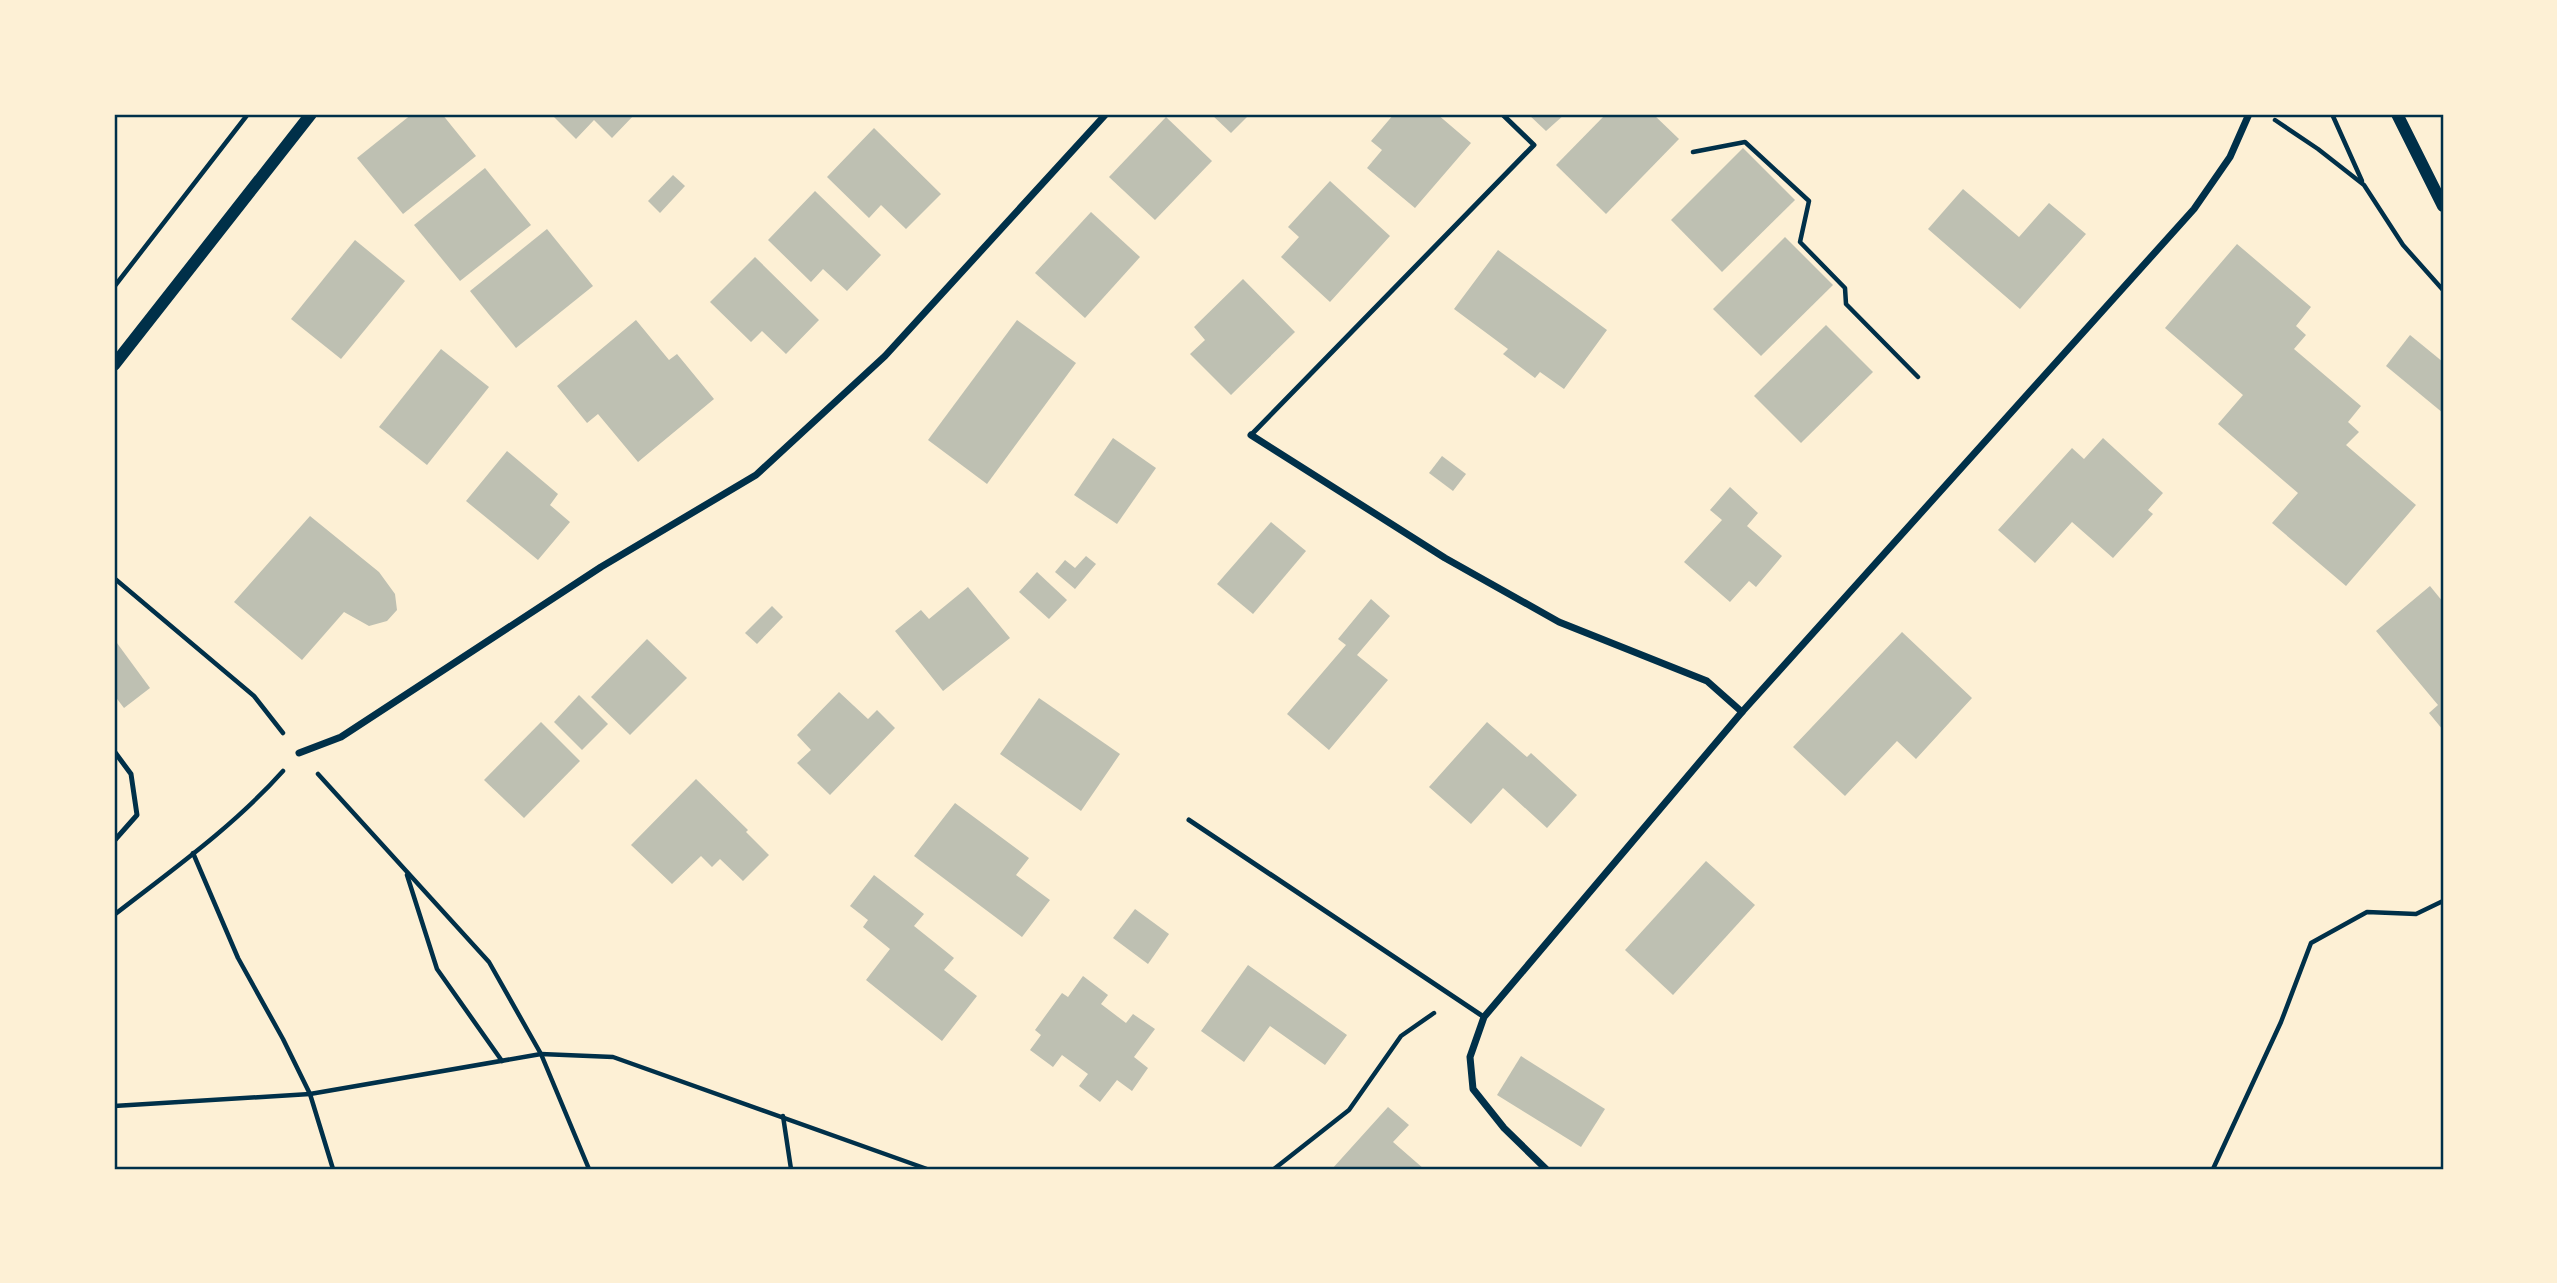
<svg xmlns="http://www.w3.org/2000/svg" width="2557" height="1283" font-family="'DM Sans',sans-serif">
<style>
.building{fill:#bec0b2}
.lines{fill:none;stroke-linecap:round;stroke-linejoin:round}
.path{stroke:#003049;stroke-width:4.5}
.service{stroke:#003049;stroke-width:5}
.minor{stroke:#003049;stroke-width:7}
.tertiary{stroke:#003049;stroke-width:12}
.neatline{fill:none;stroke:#003049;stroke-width:2.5}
</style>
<rect width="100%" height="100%" fill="#fdf0d5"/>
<g class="building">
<path d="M 412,114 L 442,114 L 476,156 L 403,214 L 357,158 Z"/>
<path d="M 551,114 L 635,114 L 612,138 L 594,120 L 576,139 Z"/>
<path d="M 1211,114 L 1250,114 L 1231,133 Z"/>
<path d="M 1394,114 L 1437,114 L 1471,143 L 1415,208 L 1367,168 L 1382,150 L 1371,141 Z"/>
<path d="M 1528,114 L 1565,114 L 1546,131 Z"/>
<path d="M 1606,114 L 1653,114 L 1679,139 L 1606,214 L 1556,165 Z"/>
<path d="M 1166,117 L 1212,161 L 1155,220 L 1109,177 Z"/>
<path d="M 874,128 L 941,194 L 906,229 L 881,205 L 869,218 L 827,177 Z"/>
<path d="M 1743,148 L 1795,200 L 1722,272 L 1671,220 Z"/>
<path d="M 485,168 L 531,225 L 460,281 L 414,225 Z"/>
<path d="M 673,175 L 685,186 L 660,213 L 648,201 Z"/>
<path d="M 1330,181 L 1390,236 L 1330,302 L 1281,257 L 1299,237 L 1288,227 Z"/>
<path d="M 1963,189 L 2019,237 L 2049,203 L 2086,234 L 2020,309 L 1928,229 Z"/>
<path d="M 815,191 L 881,255 L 847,291 L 823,269 L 811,282 L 768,240 Z"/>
<path d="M 1091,212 L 1140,257 L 1085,318 L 1035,273 Z"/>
<path d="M 547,229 L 593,286 L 516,348 L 470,291 Z"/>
<path d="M 1785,237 L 1833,285 L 1761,356 L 1713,309 Z"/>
<path d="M 355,240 L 405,281 L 341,359 L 291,319 Z"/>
<path d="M 2237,244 L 2311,307 L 2296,326 L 2306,335 L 2294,349 L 2361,406 L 2348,422 L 2359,432 L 2346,445 L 2416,505 L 2346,586 L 2272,523 L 2298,493 L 2218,424 L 2243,395 L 2165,328 Z"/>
<path d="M 1498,250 L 1607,330 L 1564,389 L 1540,372 L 1535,378 L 1503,354 L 1508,349 L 1454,309 Z"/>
<path d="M 755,257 L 819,320 L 786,354 L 762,331 L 751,342 L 710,302 Z"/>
<path d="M 1243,279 L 1295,332 L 1231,395 L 1190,354 L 1205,340 L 1194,327 Z"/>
<path d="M 636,320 L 669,360 L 677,354 L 714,399 L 638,462 L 598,414 L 587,423 L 557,386 Z"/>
<path d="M 1017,320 L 1076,363 L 987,484 L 928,440 Z"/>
<path d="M 1826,325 L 1873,372 L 1801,443 L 1754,396 Z"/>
<path d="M 2410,335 L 2443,362 L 2443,413 L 2386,366 Z"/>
<path d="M 441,349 L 489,387 L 427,465 L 379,427 Z"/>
<path d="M 1113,438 L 1156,468 L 1117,524 L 1074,495 Z"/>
<path d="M 2103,438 L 2163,493 L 2148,510 L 2153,514 L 2113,558 L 2072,522 L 2035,563 L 1998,530 L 2072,448 L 2084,459 Z"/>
<path d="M 507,451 L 558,494 L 550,505 L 570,522 L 538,560 L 466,501 Z"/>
<path d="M 1442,456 L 1466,474 L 1453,491 L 1429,473 Z"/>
<path d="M 1730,487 L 1758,513 L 1747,526 L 1782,556 L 1756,587 L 1749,581 L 1730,602 L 1684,562 L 1722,520 L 1710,510 Z"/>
<path d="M 310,516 L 379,572 L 395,594 L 397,610 L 387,621 L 369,626 L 344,612 L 302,660 L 234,602 Z"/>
<path d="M 1271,522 L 1306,551 L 1253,614 L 1217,584 Z"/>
<path d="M 1086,556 L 1096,564 L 1075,589 L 1055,572 L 1065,560 L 1075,568 Z"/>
<path d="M 1037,572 L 1067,600 L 1049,619 L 1019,592 Z"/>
<path d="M 2430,586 L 2443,602 L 2443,730 L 2429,713 L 2438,705 L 2376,631 Z"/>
<path d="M 968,587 L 1010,638 L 943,691 L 895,631 L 921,610 L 929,619 Z"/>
<path d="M 1371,599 L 1390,616 L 1357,655 L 1388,680 L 1329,750 L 1287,714 L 1346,645 L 1338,639 Z"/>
<path d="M 772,606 L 783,617 L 757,644 L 745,633 Z"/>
<path d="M 1902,632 L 1972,698 L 1916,759 L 1897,741 L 1845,796 L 1793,747 Z"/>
<path d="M 114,639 L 150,688 L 124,708 L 114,695 Z"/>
<path d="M 647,639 L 687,678 L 630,735 L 591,697 Z"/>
<path d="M 839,692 L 868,719 L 877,710 L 895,728 L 830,795 L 797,763 L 811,750 L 797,735 Z"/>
<path d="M 579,695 L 608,724 L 582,750 L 554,722 Z"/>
<path d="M 1039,698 L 1120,754 L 1081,811 L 1000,754 Z"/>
<path d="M 541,722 L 580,761 L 524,818 L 484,780 Z"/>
<path d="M 1487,722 L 1527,757 L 1531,753 L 1577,795 L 1547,828 L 1503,788 L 1471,824 L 1429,787 Z"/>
<path d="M 696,779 L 748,830 L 746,832 L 769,855 L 743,881 L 720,859 L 712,867 L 701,856 L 672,884 L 631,845 Z"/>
<path d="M 955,803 L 1029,858 L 1016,875 L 1050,900 L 1022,937 L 914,856 Z"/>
<path d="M 1706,861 L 1755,905 L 1673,995 L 1625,950 Z"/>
<path d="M 874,875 L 924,914 L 914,926 L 954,958 L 944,970 L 977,996 L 942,1041 L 866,980 L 890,949 L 863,927 L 868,920 L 850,906 Z"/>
<path d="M 1135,909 L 1169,934 L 1148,964 L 1113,938 Z"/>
<path d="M 1248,965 L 1347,1035 L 1325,1065 L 1270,1026 L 1244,1062 L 1201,1031 Z"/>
<path d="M 1083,976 L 1108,995 L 1101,1004 L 1126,1023 L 1133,1014 L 1155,1029 L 1134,1057 L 1148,1068 L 1132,1091 L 1117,1080 L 1100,1102 L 1079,1086 L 1088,1074 L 1062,1055 L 1053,1067 L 1030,1050 L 1041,1035 L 1035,1030 L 1062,993 L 1068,997 Z"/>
<path d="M 1521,1056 L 1605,1109 L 1581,1147 L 1497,1095 Z"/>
<path d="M 1388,1107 L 1409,1125 L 1393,1142 L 1424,1169 L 1332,1169 Z"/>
</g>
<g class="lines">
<g class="path">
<path d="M 2332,114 L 2362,181"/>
<path d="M 2275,120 L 2318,149 L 2364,185 L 2403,245 L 2443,290"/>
<path d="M 1693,152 L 1745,142 L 1809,201 L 1800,242 L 1845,288 L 1846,304 L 1918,377"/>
<path d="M 114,287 L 248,114"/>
<path d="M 114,578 L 254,696 L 283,733"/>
<path d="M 318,774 L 489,962 L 541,1054 L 589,1169"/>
<path d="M 193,853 L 238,958 L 283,1039 L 310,1094 L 333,1169"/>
<path d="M 407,875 L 437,969 L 502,1061"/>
<path d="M 114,915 C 172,870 234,826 283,771"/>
<path d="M 114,1106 L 310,1094 L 541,1054 L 613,1057 L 927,1169"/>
<path d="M 783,1116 L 791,1169"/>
<path d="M 1274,1169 L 1349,1110 L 1401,1036 L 1434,1013"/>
<path d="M 2213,1169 L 2281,1022 L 2311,943 L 2367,912 L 2416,914 L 2443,901"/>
</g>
<g class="service">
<path d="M 1251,435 L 1534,145 L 1502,114"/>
<path d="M 114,751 L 131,774 L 137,815 L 114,841"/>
<path d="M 1189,820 L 1484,1017"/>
</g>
<g class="minor">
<path d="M 1251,435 L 1445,558 L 1559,622 L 1707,681 L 1742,712"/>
<path d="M 299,753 L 341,737 L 601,567 L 756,475 L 885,356 L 1106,114"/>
<path d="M 1546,1169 L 1504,1128 L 1473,1089 L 1470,1057 L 1484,1017 L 1742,712 L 2194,209 L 2230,157 L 2249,114"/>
</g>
<g class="tertiary">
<path d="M 2397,114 L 2443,206"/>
<path d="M 114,365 L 311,114"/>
</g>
</g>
<rect width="2557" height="1283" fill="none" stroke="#fdf0d5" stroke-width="231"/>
<rect x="116" y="116" width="2326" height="1052" class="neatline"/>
</svg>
